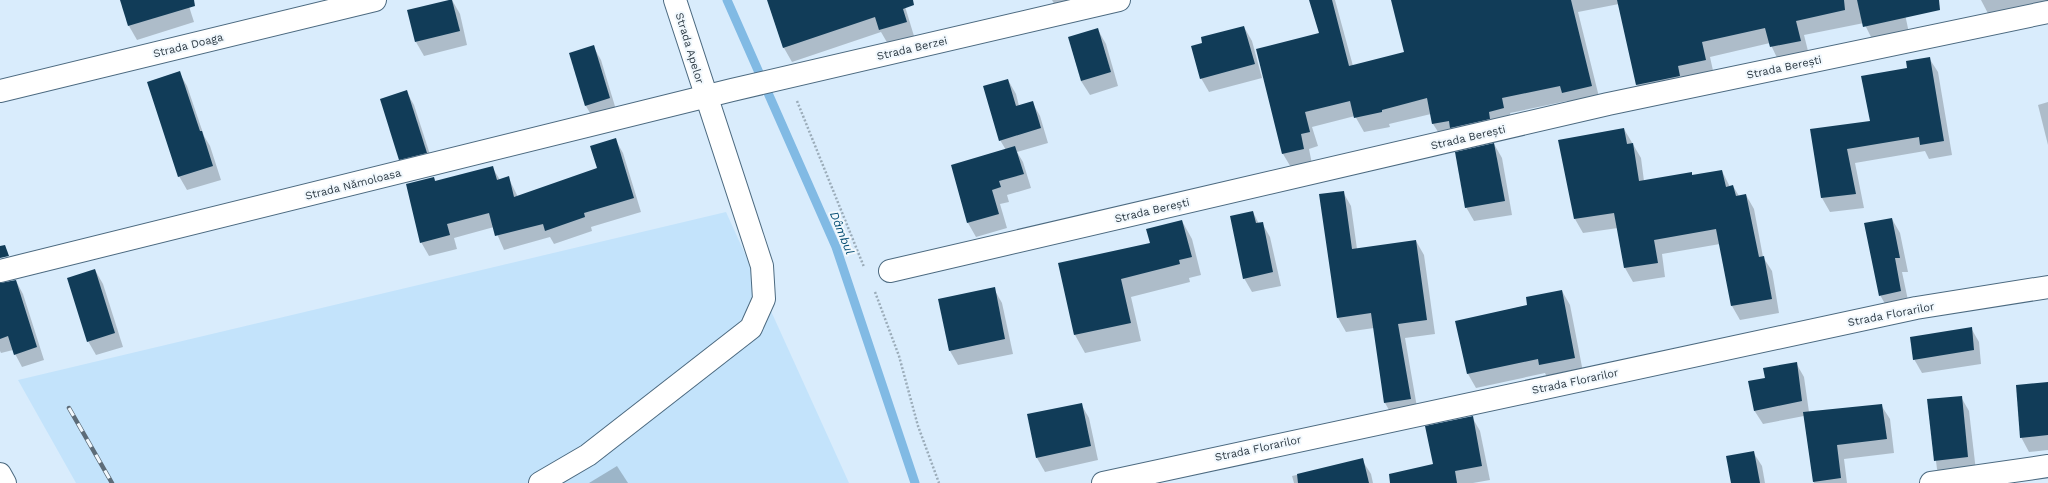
<svg xmlns="http://www.w3.org/2000/svg" width="2048" height="483" font-family="'Work Sans',sans-serif">
<style>
.built{fill:#c3e3fb}
.shadow{fill:#0003}
.lines{fill:none;stroke-linecap:round;stroke-linejoin:round}
.stream{stroke:#81bae4;stroke-width:9}
.building{fill:#113c58}
.minor-casing{stroke:#4c6a80;stroke-width:24}
.path{stroke:#9bacb9;stroke-width:2.5;stroke-dasharray:2 2;stroke-linecap:butt}
.minor{stroke:#fff;stroke-width:22}
.rail-casing{stroke:#5d6c78;stroke-width:4.5}
.rail{stroke:#f1f8fd;stroke-width:3;stroke-dasharray:9;stroke-linecap:butt}
.labels{text-anchor:middle;stroke-width:4;stroke-linejoin:round;paint-order:stroke}
.street-label{font-size:11px;fill:#2d3a44;stroke:#f1f8fd}
.water-label{font-size:12px;font-style:italic;fill:#004a71;stroke:#f1f8fd}
</style>
<rect width="100%" height="100%" fill="#d9ecfc"/>
<path class="built" d="M 726,212 L 849,483 L 76,483 L 18,380 Z"/>
<g class="shadow">
<path d="M 121,0 L 187,0 L 194,22 L 137,40 L 129,26 Z"/>
<path d="M 452,0 L 460,14 L 467,45 L 424,56 L 416,42 Z"/>
<path d="M 768,0 L 903,0 L 914,36 L 888,44 L 881,32 L 792,62 L 784,48 Z"/>
<path d="M 1052,0 L 1089,0 L 1057,9 Z"/>
<path d="M 1310,0 L 1335,0 L 1353,66 L 1405,53 L 1392,0 L 1902,0 L 1909,33 L 1873,41 L 1864,23 L 1804,35 L 1809,55 L 1779,62 L 1770,43 L 1710,57 L 1714,75 L 1646,100 L 1637,85 L 1619,4 L 1578,12 L 1600,101 L 1571,108 L 1567,101 L 1510,113 L 1512,123 L 1442,138 L 1433,124 L 1431,114 L 1389,124 L 1390,127 L 1364,132 L 1355,116 L 1312,127 L 1318,146 L 1309,149 L 1312,164 L 1292,169 L 1283,154 L 1257,50 L 1320,34 Z"/>
<path d="M 1981,0 L 2048,0 L 2048,5 L 1993,23 Z"/>
<path d="M 1244,27 L 1252,41 L 1262,78 L 1209,92 L 1201,78 L 1203,44 Z"/>
<path d="M 1098,30 L 1106,44 L 1118,86 L 1090,95 L 1081,81 Z"/>
<path d="M 593,46 L 601,60 L 617,113 L 594,120 L 586,106 Z"/>
<path d="M 1929,58 L 1938,72 L 1952,155 L 1929,159 L 1925,151 L 1855,163 L 1864,208 L 1830,212 L 1822,198 L 1812,130 L 1871,122 L 1908,68 Z"/>
<path d="M 179,72 L 187,86 L 204,136 L 210,146 L 221,180 L 187,190 L 179,176 Z"/>
<path d="M 1008,80 L 1016,94 L 1019,106 L 1032,102 L 1040,116 L 1048,143 L 1017,152 L 1023,162 L 1031,188 L 1007,195 L 1009,202 L 1000,204 L 1007,228 L 976,237 L 968,223 L 952,166 L 1006,150 L 1000,140 Z"/>
<path d="M 406,91 L 414,105 L 434,167 L 408,173 L 400,159 Z"/>
<path d="M 2048,102 L 2048,145 L 2038,105 Z"/>
<path d="M 1624,129 L 1641,158 L 1644,181 L 1691,173 L 1693,176 L 1722,171 L 1730,187 L 1733,186 L 1739,196 L 1746,195 L 1754,209 L 1763,257 L 1772,271 L 1779,313 L 1740,320 L 1732,306 L 1720,244 L 1662,254 L 1665,277 L 1633,282 L 1625,268 L 1618,228 L 1583,233 L 1575,219 L 1559,141 Z"/>
<path d="M 615,139 L 623,153 L 641,212 L 591,227 L 592,231 L 554,244 L 550,237 L 504,250 L 494,227 L 454,238 L 457,249 L 429,256 L 421,242 L 434,178 L 436,182 L 492,167 L 500,180 L 508,177 L 518,197 L 599,169 Z"/>
<path d="M 1494,144 L 1502,158 L 1512,215 L 1474,221 L 1466,207 Z"/>
<path d="M 1343,192 L 1351,206 L 1357,249 L 1416,241 L 1424,255 L 1435,334 L 1405,338 L 1418,413 L 1393,417 L 1385,403 L 1374,328 L 1346,332 L 1338,318 Z"/>
<path d="M 1253,212 L 1259,224 L 1262,223 L 1270,237 L 1281,286 L 1252,292 L 1244,278 Z"/>
<path d="M 1892,219 L 1900,233 L 1908,272 L 1902,272 L 1909,305 L 1888,309 L 1880,295 Z"/>
<path d="M 1182,221 L 1192,239 L 1201,275 L 1189,278 L 1190,282 L 1131,297 L 1141,341 L 1085,353 L 1075,335 L 1060,264 L 1151,244 Z"/>
<path d="M 95,270 L 103,284 L 123,347 L 96,355 L 88,341 Z"/>
<path d="M 16,281 L 23,294 L 44,360 L 22,367 L 13,350 L 1,353 L 0,351 L 0,285 Z"/>
<path d="M 994,289 L 1002,303 L 1013,354 L 958,365 L 950,351 Z"/>
<path d="M 1562,291 L 1570,305 L 1583,372 L 1548,379 L 1545,373 L 1476,388 L 1468,374 L 1457,322 L 1528,305 Z"/>
<path d="M 1971,328 L 1979,342 L 1981,364 L 1922,373 L 1914,359 Z"/>
<path d="M 1796,363 L 1804,377 L 1809,412 L 1881,405 L 1890,419 L 1894,453 L 1844,459 L 1847,483 L 1814,483 L 1804,416 L 1763,424 L 1754,410 Z"/>
<path d="M 2048,383 L 2048,450 L 2029,452 L 2021,437 Z"/>
<path d="M 1961,397 L 1969,411 L 1976,471 L 1944,483 L 1937,469 L 1928,400 Z"/>
<path d="M 1081,404 L 1089,418 L 1098,460 L 1045,472 L 1037,458 Z"/>
<path d="M 1472,417 L 1480,431 L 1490,480 L 1473,483 L 1418,483 Z"/>
<path d="M 1753,452 L 1762,466 L 1765,483 L 1732,483 Z"/>
<path d="M 1362,460 L 1371,474 L 1373,483 L 1294,483 L 1292,476 Z"/>
<path d="M 617,466 L 628,483 L 589,483 Z"/>
</g>
<g class="lines">
<path class="stream" d="M 727,0 L 836,247 L 915,483"/>
</g>
<g class="building">
<path d="M 120,0 L 194,0 L 195,6 L 128,26 Z"/>
<path d="M 449,0 L 452,0 L 460,31 L 415,42 L 407,10 Z"/>
<path d="M 767,0 L 913,0 L 914,5 L 903,9 L 907,22 L 879,30 L 875,17 L 783,48 Z"/>
<path d="M 1309,0 L 1332,0 L 1349,66 L 1404,52 L 1391,0 L 1571,0 L 1592,86 L 1562,93 L 1560,86 L 1502,98 L 1504,108 L 1489,112 L 1490,119 L 1450,128 L 1449,121 L 1432,124 L 1427,98 L 1382,110 L 1382,112 L 1354,118 L 1350,101 L 1305,112 L 1310,132 L 1301,134 L 1304,149 L 1282,154 L 1256,49 L 1319,33 Z"/>
<path d="M 1617,0 L 1844,0 L 1845,10 L 1796,21 L 1801,41 L 1770,47 L 1765,28 L 1702,42 L 1706,60 L 1678,66 L 1680,76 L 1636,85 Z"/>
<path d="M 1857,0 L 1939,0 L 1940,10 L 1863,27 Z"/>
<path d="M 1244,26 L 1255,64 L 1200,79 L 1191,46 L 1202,43 L 1201,37 Z"/>
<path d="M 1098,28 L 1111,72 L 1081,81 L 1068,37 Z"/>
<path d="M 594,45 L 610,98 L 585,106 L 569,53 Z"/>
<path d="M 1930,57 L 1944,141 L 1920,145 L 1919,137 L 1847,149 L 1856,194 L 1821,198 L 1810,129 L 1870,121 L 1861,76 L 1907,68 L 1906,61 Z"/>
<path d="M 180,71 L 200,131 L 202,131 L 213,166 L 178,177 L 147,82 Z"/>
<path d="M 1008,79 L 1016,106 L 1033,101 L 1041,128 L 999,141 L 983,86 Z"/>
<path d="M 407,90 L 427,153 L 399,160 L 380,99 Z"/>
<path d="M 1624,128 L 1627,144 L 1633,143 L 1639,181 L 1692,172 L 1692,175 L 1722,170 L 1726,187 L 1733,185 L 1736,196 L 1746,194 L 1759,257 L 1764,256 L 1772,299 L 1731,306 L 1716,229 L 1654,240 L 1658,263 L 1624,268 L 1614,213 L 1574,219 L 1558,140 Z"/>
<path d="M 616,138 L 634,198 L 584,213 L 585,217 L 545,231 L 543,224 L 495,236 L 489,213 L 447,224 L 450,235 L 420,243 L 406,184 L 434,177 L 435,181 L 493,166 L 497,180 L 509,176 L 514,197 L 597,168 L 590,146 Z"/>
<path d="M 1494,143 L 1505,201 L 1465,208 L 1455,152 Z"/>
<path d="M 1015,146 L 1024,174 L 999,181 L 1001,187 L 992,190 L 999,214 L 967,223 L 951,165 Z"/>
<path d="M 1344,191 L 1352,249 L 1416,240 L 1427,320 L 1398,324 L 1411,399 L 1384,403 L 1371,313 L 1337,318 L 1319,194 Z"/>
<path d="M 1253,211 L 1256,223 L 1263,222 L 1273,272 L 1243,279 L 1230,216 Z"/>
<path d="M 1892,218 L 1900,258 L 1895,258 L 1901,291 L 1879,296 L 1864,223 Z"/>
<path d="M 1182,220 L 1192,257 L 1179,260 L 1180,264 L 1121,279 L 1131,323 L 1074,335 L 1058,263 L 1150,243 L 1146,229 Z"/>
<path d="M 5,245 L 9,256 L 0,258 L 0,246 Z"/>
<path d="M 95,269 L 115,333 L 87,342 L 67,278 Z"/>
<path d="M 16,280 L 37,347 L 14,355 L 8,336 L 0,339 L 0,283 Z"/>
<path d="M 995,287 L 1005,339 L 949,351 L 938,299 Z"/>
<path d="M 1562,290 L 1575,358 L 1539,365 L 1538,359 L 1467,374 L 1455,321 L 1527,305 L 1526,297 Z"/>
<path d="M 1972,327 L 1974,350 L 1913,360 L 1910,337 Z"/>
<path d="M 1797,362 L 1802,401 L 1754,411 L 1748,381 L 1765,378 L 1763,368 Z"/>
<path d="M 2048,382 L 2048,435 L 2020,438 L 2016,385 Z"/>
<path d="M 1962,396 L 1968,457 L 1934,461 L 1927,399 Z"/>
<path d="M 1082,403 L 1091,446 L 1036,458 L 1027,414 Z"/>
<path d="M 1882,404 L 1887,439 L 1837,445 L 1841,478 L 1813,482 L 1803,412 Z"/>
<path d="M 1473,416 L 1482,466 L 1455,471 L 1457,483 L 1390,483 L 1389,474 L 1433,464 L 1425,426 Z"/>
<path d="M 1754,451 L 1760,483 L 1731,483 L 1726,456 Z"/>
<path d="M 1363,458 L 1369,483 L 1298,483 L 1297,474 Z"/>
</g>
<g class="lines">
<defs>
<g id="minor">
<path d="M 0,91 L 375,0"/>
<path d="M 0,271 L 732,90 L 1119,0"/>
<path d="M 890,271 L 1608,104 L 2048,12"/>
<path d="M 0,474 L 5,483"/>
<path d="M 540,483 L 588,455 L 751,328 L 764,299 L 762,266 L 675,0"/>
<path d="M 1103,483 L 1916,308 L 2048,287"/>
<path d="M 1931,483 L 2048,466"/>
</g>
</defs>
<use href="#minor" class="minor-casing"/>
<g class="path">
<path d="M 797,101 L 864,267"/>
<path d="M 875,292 L 899,356 L 918,426 L 939,483"/>
</g>
<use href="#minor" class="minor"/>
<defs>
<path id="rail" d="M 69,408 L 112,483"/>
</defs>
<use href="#rail" class="rail-casing"/>
<use href="#rail" class="rail"/>
</g>
<g class="labels">
<g class="street-label">
<text transform="translate(188 45) rotate(-14)" y="4">Strada Doaga</text>
<text transform="translate(690 48) rotate(73)" y="4">Strada Apelor</text>
<text transform="translate(912 48) rotate(-13)" y="4">Strada Berzei</text>
<text transform="translate(1784 67) rotate(-12)" y="4">Strada Berești</text>
<text transform="translate(1468 137) rotate(-13)" y="4">Strada Berești</text>
<text transform="translate(353 184) rotate(-14)" y="4">Strada Nămoloasa</text>
<text transform="translate(1152 210) rotate(-13)" y="4">Strada Berești</text>
<text transform="translate(1891 314) rotate(-11)" y="4">Strada Florarilor</text>
<text transform="translate(1575 381) rotate(-12)" y="4">Strada Florarilor</text>
<text transform="translate(1258 448) rotate(-12)" y="4">Strada Florarilor</text>
</g>
<g class="water-label">
<text transform="translate(842 233) rotate(68)" y="4">Dâmbul</text>
</g>
</g>
</svg>
